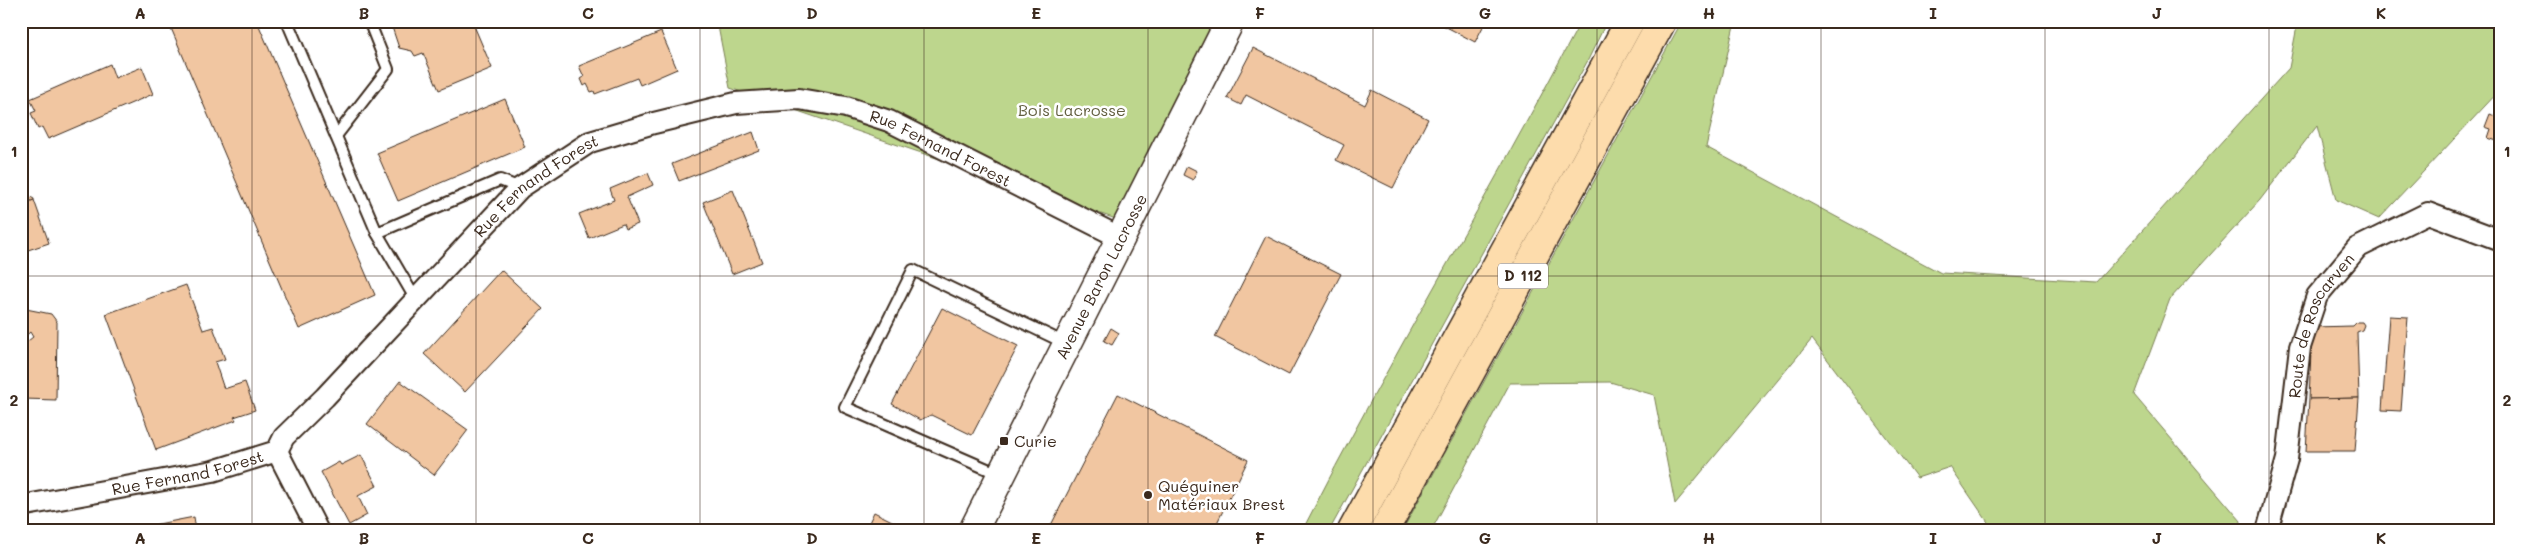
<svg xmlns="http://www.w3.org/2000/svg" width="2521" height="552" font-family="Mali,sans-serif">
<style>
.green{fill:#bdd68d;stroke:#7c8056}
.building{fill:#f1c6a1;stroke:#3b2a1e}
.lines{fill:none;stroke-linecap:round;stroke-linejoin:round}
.lane-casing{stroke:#3b2a1e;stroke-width:14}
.street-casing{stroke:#3b2a1e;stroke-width:24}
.secondary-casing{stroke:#3b2a1e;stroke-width:31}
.highway-casing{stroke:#3b2a1e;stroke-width:31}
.lane{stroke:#fff;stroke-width:10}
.street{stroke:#fff;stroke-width:20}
.secondary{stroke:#fff;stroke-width:28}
.highway{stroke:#fddcac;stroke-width:28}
.grid{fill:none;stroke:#3b2a1e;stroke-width:1;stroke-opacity:0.55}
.poi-dot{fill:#3b2a1e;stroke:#fff;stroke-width:2}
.labels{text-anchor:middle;stroke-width:5;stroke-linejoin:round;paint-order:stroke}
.shield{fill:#fff;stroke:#766a62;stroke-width:1}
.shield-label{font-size:15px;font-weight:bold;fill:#3b2a1e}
.park-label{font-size:16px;fill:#625e3f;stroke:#fff}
.street-label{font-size:16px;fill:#3b2a1e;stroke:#fff}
.poi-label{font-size:16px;fill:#3b2a1e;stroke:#fff;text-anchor:start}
.neatline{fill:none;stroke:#3b2a1e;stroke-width:2}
.grid-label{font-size:16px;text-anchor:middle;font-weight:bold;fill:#3b2a1e}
</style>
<rect width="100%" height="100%" fill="#fff"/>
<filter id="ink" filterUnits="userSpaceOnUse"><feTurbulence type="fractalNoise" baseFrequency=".02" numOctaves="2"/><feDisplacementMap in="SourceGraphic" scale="10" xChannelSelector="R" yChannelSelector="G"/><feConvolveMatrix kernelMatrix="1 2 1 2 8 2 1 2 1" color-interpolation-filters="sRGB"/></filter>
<g filter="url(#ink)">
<g class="green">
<path d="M 717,21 L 1219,21 L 1116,219 L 730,88 Z"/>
<path d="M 1581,21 L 1607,21 L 1587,62 L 1329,531 L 1302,531 C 1390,358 1491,192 1581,21 Z"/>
<path d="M 1682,21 L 1735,21 L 1706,147 L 1941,273 L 2096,282 L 2289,68 L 2298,21 L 2500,21 L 2500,90 L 2379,219 L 2336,200 L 2317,126 L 2260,200 L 2170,299 L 2134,395 L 2241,521 L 2239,531 L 1994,531 L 1950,467 L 1917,478 L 1812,339 L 1675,504 L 1654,395 L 1610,382 L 1510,383 L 1431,531 L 1402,531 Z"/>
</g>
<g class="building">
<path d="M 168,21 L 257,21 L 375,295 L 299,329 Z"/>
<path d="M 396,21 L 472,21 L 492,68 L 439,90 L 423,53 L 415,56 L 412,51 L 399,48 L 391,24 Z"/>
<path d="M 1435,21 L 1486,21 L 1475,42 Z"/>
<path d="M 661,32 L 677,69 L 640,85 L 637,78 L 595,94 L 594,91 L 591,92 L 587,84 L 584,86 L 581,79 L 584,77 L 579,66 Z"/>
<path d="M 1253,48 L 1365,105 L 1372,90 L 1428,119 L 1393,188 L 1336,160 L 1344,145 L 1246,95 L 1241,105 L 1227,98 Z"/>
<path d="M 110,64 L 115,78 L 142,67 L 153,94 L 48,139 L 42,127 L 38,129 L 31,113 L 36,111 L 30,99 Z"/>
<path d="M 505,99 L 525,147 L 398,201 L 377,153 Z"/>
<path d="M 2499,112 L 2500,113 L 2500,142 L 2488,138 L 2491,129 L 2485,127 L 2490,114 L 2497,117 Z"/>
<path d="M 753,132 L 759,150 L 679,181 L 672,164 Z"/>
<path d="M 1187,166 L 1197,171 L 1193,180 L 1183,175 Z"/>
<path d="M 648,173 L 653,185 L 627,197 L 638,224 L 625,229 L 623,224 L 589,238 L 579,214 L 614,200 L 610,189 Z"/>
<path d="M 733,190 L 762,262 L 732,274 L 703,202 Z"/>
<path d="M 21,192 L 34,199 L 34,200 L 21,205 Z"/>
<path d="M 34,200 L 49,243 L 22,252 L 21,205 Z"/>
<path d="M 1266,236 L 1341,274 L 1289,375 L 1215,337 Z"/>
<path d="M 501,270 L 543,309 L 465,392 L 424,354 Z"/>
<path d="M 186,285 L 203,330 L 213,327 L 225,359 L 215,362 L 224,389 L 245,382 L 255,410 L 234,417 L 236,420 L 156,450 L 106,314 Z"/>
<path d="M 21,308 L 51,314 L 57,322 L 56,400 L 24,399 L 24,344 L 33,337 L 30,332 L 21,340 Z"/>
<path d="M 942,308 L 1018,346 L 972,435 L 931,415 L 920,420 L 892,404 Z"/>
<path d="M 2389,316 L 2408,317 L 2401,411 L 2382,410 Z"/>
<path d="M 2357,322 L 2362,322 L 2364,325 L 2362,330 L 2357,332 L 2359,398 L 2309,399 L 2312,327 L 2353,326 Z"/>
<path d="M 1111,328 L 1119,333 L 1112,345 L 1104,341 Z"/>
<path d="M 400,381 L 468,430 L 434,475 L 367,424 Z"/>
<path d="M 1118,394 L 1248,460 L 1213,531 L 1048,531 Z"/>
<path d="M 2359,398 L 2355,451 L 2306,451 L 2309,399 Z"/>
<path d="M 361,455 L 377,486 L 358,496 L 367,515 L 349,525 L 321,472 L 339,462 L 341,465 Z"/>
<path d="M 874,512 L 912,531 L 865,531 Z"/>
<path d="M 194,517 L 196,531 L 154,531 L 153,525 Z"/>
</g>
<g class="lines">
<defs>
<g id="lane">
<path d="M 287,21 L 377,233 L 416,300"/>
<path d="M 336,136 L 388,69 L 369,21"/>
<path d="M 377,233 L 500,180 L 520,188"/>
<path d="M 1001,475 L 845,407 L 913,270 L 1065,343"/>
</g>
<g id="street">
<path d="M 277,451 L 318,531"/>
<path id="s1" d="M 21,506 L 213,471 L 277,451 L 284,437 L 325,397 L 520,188 L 590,142 L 654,123 L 736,103 L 799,99 L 846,107 L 889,121 L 1119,237"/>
<path id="s2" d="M 2267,531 L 2287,459 L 2300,347 L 2317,296 L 2357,248 L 2428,213 L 2500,240"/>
</g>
<g id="secondary">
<path id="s3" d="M 973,531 L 1230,21"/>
</g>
<g id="highway">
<path d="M 1352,531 L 1630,21"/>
<path d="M 1384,531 L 1662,21"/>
</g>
</defs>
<use href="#lane" class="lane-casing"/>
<use href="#street" class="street-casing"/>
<use href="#secondary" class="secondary-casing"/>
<use href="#highway" class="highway-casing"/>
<use href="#lane" class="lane"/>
<use href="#street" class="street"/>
<use href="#secondary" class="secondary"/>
<use href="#highway" class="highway"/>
</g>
</g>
<path class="grid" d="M 252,21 L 252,531M 476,21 L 476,531M 700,21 L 700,531M 924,21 L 924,531M 1148,21 L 1148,531M 1373,21 L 1373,531M 1597,21 L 1597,531M 1821,21 L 1821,531M 2045,21 L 2045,531M 2269,21 L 2269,531M 21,276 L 2500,276"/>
<g class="poi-dot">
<rect x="999" y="436" width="10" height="10" rx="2.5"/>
<circle cx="1148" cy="495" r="5"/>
</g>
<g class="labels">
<rect class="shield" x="1498" y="263.5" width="50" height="25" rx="4"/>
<g class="shield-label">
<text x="1523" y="281">D 112</text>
</g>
<g class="park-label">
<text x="1072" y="116">Bois Lacrosse</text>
</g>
<g class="street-label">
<text dy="6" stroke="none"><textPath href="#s1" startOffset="1070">Rue Fernand Forest</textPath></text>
<text dy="6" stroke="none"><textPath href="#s1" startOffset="635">Rue Fernand Forest</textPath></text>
<text dy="6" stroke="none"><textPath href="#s3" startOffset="285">Avenue Baron Lacrosse</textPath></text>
<text dy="6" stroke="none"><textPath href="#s2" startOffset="215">Route de Roscarven</textPath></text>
<text dy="6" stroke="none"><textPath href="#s1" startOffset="170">Rue Fernand Forest</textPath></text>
</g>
<g class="poi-label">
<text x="1014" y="447">Curie</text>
<text x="1158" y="492">Quéguiner<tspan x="1158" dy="18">Matériaux Brest</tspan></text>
</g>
</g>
<rect width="2521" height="552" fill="none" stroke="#fff" stroke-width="55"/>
<rect x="28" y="28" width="2466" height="496" class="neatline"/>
<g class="grid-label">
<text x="140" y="19">A</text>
<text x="364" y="19">B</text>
<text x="588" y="19">C</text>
<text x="812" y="19">D</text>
<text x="1036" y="19">E</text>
<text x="1260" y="19">F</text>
<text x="1485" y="19">G</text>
<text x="1709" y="19">H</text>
<text x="1933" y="19">I</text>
<text x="2157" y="19">J</text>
<text x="2381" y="19">K</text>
<text x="14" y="157">1</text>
<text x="2507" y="157">1</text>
<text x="14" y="406">2</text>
<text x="2507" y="406">2</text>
<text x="140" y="544">A</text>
<text x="364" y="544">B</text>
<text x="588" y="544">C</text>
<text x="812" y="544">D</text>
<text x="1036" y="544">E</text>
<text x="1260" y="544">F</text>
<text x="1485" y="544">G</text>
<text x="1709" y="544">H</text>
<text x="1933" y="544">I</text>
<text x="2157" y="544">J</text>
<text x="2381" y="544">K</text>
</g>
</svg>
